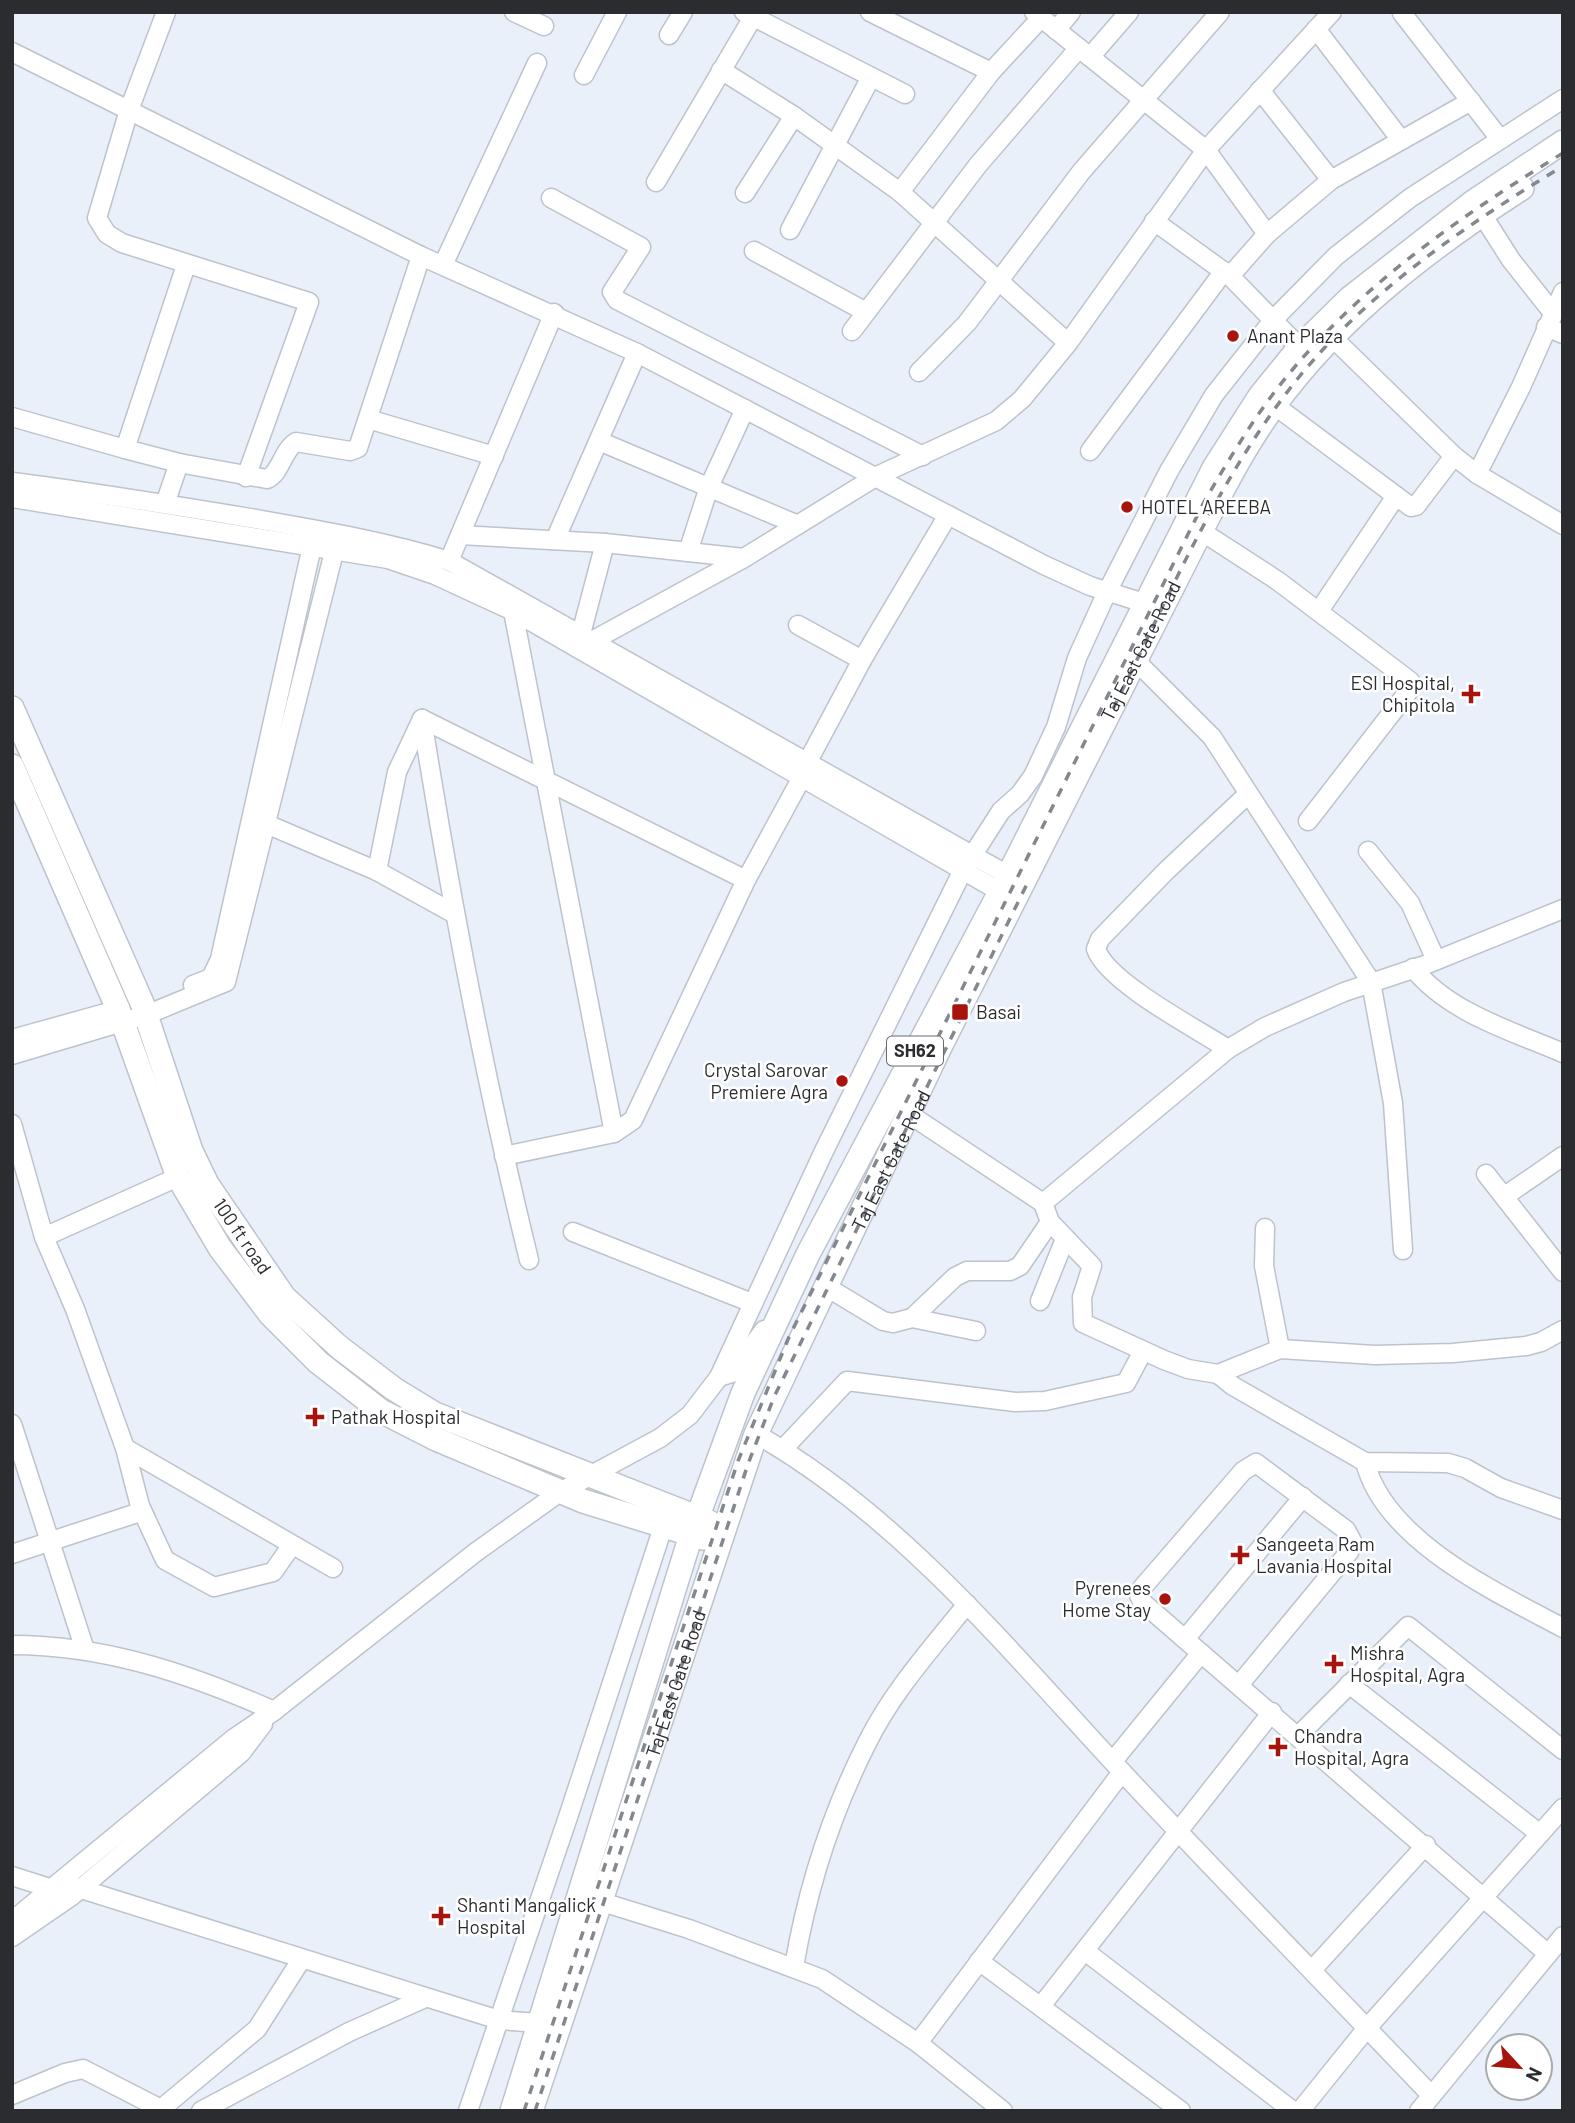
<svg xmlns="http://www.w3.org/2000/svg" width="1575" height="2123" font-family="Barlow,sans-serif">
<style>
.lines{fill:none;stroke-linecap:round;stroke-linejoin:round}
.minor-casing{stroke:#bdc3cd;stroke-width:21}
.major-casing{stroke:#bdc3cd;stroke-width:26}
.minor{stroke:#fff;stroke-width:18}
.major{stroke:#fff;stroke-width:23}
.rail{stroke:#83878e;stroke-width:3.5;stroke-dasharray:9 9;stroke-linecap:butt}
.poi-dot{fill:#a7140d;stroke:#fff;stroke-width:2.5}
.labels{text-anchor:middle;stroke-width:5;stroke-linejoin:round;paint-order:stroke}
.shield{fill:#fff;stroke:#6a6b6e;stroke-width:2}
.shield-label{font-size:18px;font-weight:bold;fill:#2a2c30}
.poi-label{font-size:19px;fill:#2a2c30;stroke:#fff;text-anchor:start}
.street-label{font-size:19px;fill:#2a2c30;stroke:#fff}
</style>
<rect width="100%" height="100%" fill="#e9f0fa"/>
<g class="lines">
<defs>
<g id="minor">
<path d="M 166,12 L 129,110 L 97,218 L 107,234 L 122,243 L 309,302 L 246,477"/>
<path d="M 514,12 L 544,26"/>
<path d="M 744,12 L 905,94"/>
<path d="M 870,12 L 991,72"/>
<path d="M 1034,12 L 1206,150 L 1267,234"/>
<path d="M 1402,13 L 1500,139"/>
<path d="M 1316,29 L 1401,140"/>
<path d="M 1056,30 L 1071,12"/>
<path d="M 669,35 L 683,12"/>
<path d="M 12,52 L 421,256 L 637,353 L 1044,565 L 1090,586 L 1144,603"/>
<path d="M 1090,57 L 1129,12"/>
<path d="M 721,70 L 794,116 L 900,192 L 1068,343"/>
<path d="M 584,75 L 617,12"/>
<path d="M 1260,90 L 1331,180"/>
<path d="M 656,182 L 753,17"/>
<path d="M 900,192 L 991,72 L 1041,18"/>
<path d="M 745,193 L 794,116"/>
<path d="M 551,198 L 641,247 L 612,292 L 617,300 L 923,456"/>
<path d="M 1483,216 L 1511,260 L 1553,313"/>
<path d="M 1154,221 L 1230,276 L 1306,354"/>
<path d="M 790,230 L 871,77"/>
<path d="M 754,251 L 866,312"/>
<path d="M 186,265 L 125,449 L 179,463 L 267,479 C 281,473 282,451 296,442 L 350,451 L 358,448 L 421,256"/>
<path d="M 443,265 L 537,63"/>
<path d="M 1230,276 L 1267,234 L 1331,180 L 1471,101"/>
<path d="M 1546,327 L 1563,334"/>
<path d="M 852,331 L 978,165 L 1079,48"/>
<path d="M 1332,337 L 1454,456 L 1477,474 L 1563,525"/>
<path d="M 919,372 L 967,323 L 1081,172 L 1220,12"/>
<path d="M 1274,405 L 1411,507 L 1416,506 L 1454,456"/>
<path d="M 12,417 L 125,449"/>
<path d="M 368,419 L 494,456"/>
<path d="M 599,441 L 798,525"/>
<path d="M 1090,451 L 1224,271"/>
<path d="M 1477,474 L 1521,387 L 1563,292"/>
<path d="M 12,482 C 92,492 171,505 250,518 C 318,530 384,541 449,561 L 1020,882"/>
<path d="M 12,498 L 388,559 L 435,575 L 513,611 L 1011,898"/>
<path d="M 165,504 L 179,463"/>
<path d="M 1201,531 L 1278,581 L 1410,681 L 1408,692 L 1308,821"/>
<path d="M 460,535 L 605,543 L 744,558"/>
<path d="M 555,540 L 637,353"/>
<path d="M 688,552 L 709,487 L 745,409"/>
<path d="M 449,561 L 554,313"/>
<path d="M 513,611 L 614,1133"/>
<path d="M 1319,611 L 1396,496"/>
<path d="M 798,625 L 862,660"/>
<path d="M 581,634 L 605,543"/>
<path d="M 592,641 L 744,558 L 877,476 L 996,421 L 1022,399 L 1068,343 L 1206,150 L 1332,12"/>
<path d="M 1135,660 L 1212,737 L 1371,982 L 1393,1103 L 1403,1250"/>
<path d="M 422,719 C 451,901 485,1081 529,1260"/>
<path d="M 422,719 L 746,880"/>
<path d="M 807,763 L 862,660 L 948,515"/>
<path d="M 257,820 L 377,871 L 453,913"/>
<path d="M 1368,851 L 1410,903 L 1436,960"/>
<path d="M 377,871 L 397,772 L 422,719"/>
<path d="M 1413,968 C 1449,1013 1512,1031 1563,1053"/>
<path d="M 193,985 L 211,978 L 220,959 L 314,537"/>
<path d="M 12,1039 L 120,1009"/>
<path d="M 1228,1049 C 1197,1029 1107,982 1096,949 L 1100,939 L 1166,871 L 1247,795"/>
<path d="M 12,1055 L 146,1015 L 226,982 L 337,540"/>
<path d="M 909,1114 L 1043,1203 L 1050,1222 L 1092,1266 L 1082,1297 L 1083,1323 L 1164,1360 L 1188,1369 L 1218,1374 L 1280,1349 L 1375,1355 L 1453,1353 L 1526,1346 L 1541,1342 L 1563,1330"/>
<path d="M 12,1124 L 44,1237 L 75,1309 L 125,1448 L 140,1506 L 137,1513 L 12,1554"/>
<path d="M 504,1156 L 614,1133 L 633,1120 L 746,880 L 801,779"/>
<path d="M 1486,1174 L 1563,1272"/>
<path d="M 1505,1196 L 1563,1156"/>
<path d="M 1043,1203 L 1228,1049 L 1265,1027 L 1344,992 L 1425,965 L 1563,909"/>
<path d="M 1265,1228 L 1264,1266 L 1280,1349"/>
<path d="M 573,1232 L 752,1303"/>
<path d="M 44,1237 L 178,1177"/>
<path d="M 825,1286 L 883,1321 L 893,1323 L 912,1318 L 976,1331"/>
<path d="M 1040,1301 L 1065,1239"/>
<path d="M 912,1318 L 955,1277 L 967,1271 L 1010,1271 L 1020,1266 L 1050,1222"/>
<path d="M 1218,1374 L 1233,1386 L 1365,1462 L 1448,1463 L 1465,1468 L 1501,1488 L 1563,1510"/>
<path d="M 719,1377 L 732,1373 L 764,1330"/>
<path d="M 12,1424 L 85,1650"/>
<path d="M 756,1434 C 902,1517 1011,1653 1124,1774 C 1225,1882 1329,1988 1431,2095"/>
<path d="M 125,1448 L 333,1568"/>
<path d="M 783,1449 L 847,1381 L 1015,1402 L 1045,1401 L 1126,1383 L 1143,1351"/>
<path d="M 1365,1462 C 1385,1541 1496,1592 1563,1628"/>
<path d="M 140,1506 L 165,1560 L 214,1587 L 273,1572 L 292,1545"/>
<path d="M 1185,1639 L 1303,1497"/>
<path d="M 12,1645 C 105,1645 190,1674 274,1711"/>
<path d="M 1349,1684 L 1540,1834"/>
<path d="M 1239,1685 L 1349,1552 L 1353,1543 L 1346,1530 L 1256,1463 L 1243,1471 L 1142,1588 L 1139,1595 L 1142,1602 L 1548,1954"/>
<path d="M 1299,1735 L 1408,1626 L 1563,1750"/>
<path d="M 1113,1761 L 1201,1653"/>
<path d="M 12,1876 L 62,1892"/>
<path d="M 62,1883 L 499,2020 L 539,2023"/>
<path d="M 602,1902 L 689,1929 L 822,1979 L 918,2043 L 1003,2111"/>
<path d="M 12,1921 L 233,1739 L 274,1711 L 476,1552 L 560,1492 L 660,1438 L 690,1415 L 719,1377 L 824,1151 L 963,870 L 1001,811 L 1020,794 L 1033,776 L 1056,727 L 1077,658 L 1107,592 L 1169,471 L 1214,395 L 1274,319 L 1336,256 L 1410,198 L 1563,99"/>
<path d="M 12,1937 L 73,1895 L 241,1753 L 263,1724"/>
<path d="M 1085,1951 L 1293,2111"/>
<path d="M 979,1961 L 1181,2111"/>
<path d="M 794,1967 C 807,1890 832,1812 867,1743 C 892,1692 932,1648 967,1604"/>
<path d="M 1312,1970 L 1426,1845"/>
<path d="M 1041,2006 L 1272,1712"/>
<path d="M 918,2043 L 1122,1772"/>
<path d="M 12,2095 L 65,2073 L 83,2069 L 165,2111"/>
<path d="M 161,2109 L 257,2029 L 301,1960"/>
<path d="M 201,2111 L 349,2032 L 425,1998"/>
<path d="M 468,2111 L 568,1817 L 663,1527"/>
<path d="M 1300,2111 L 1367,2028 L 1563,1808"/>
<path d="M 1419,2111 L 1563,1936"/>
</g>
<g id="major">
<path id="s1" d="M 12,708 L 142,1003 L 191,1151 L 207,1184 L 284,1297 L 339,1347 L 394,1389 L 435,1414 L 709,1522"/>
<path d="M 12,766 L 118,1009 L 178,1177 L 220,1248 L 270,1314 L 318,1362 L 381,1411 L 436,1439 L 583,1501 L 703,1538"/>
<path d="M 512,2111 L 691,1535 L 743,1393 L 808,1254 L 1000,892 L 1214,468 L 1260,396 L 1299,348 L 1350,298 L 1473,202 L 1563,142"/>
<path id="s2" d="M 531,2111 L 756,1434 L 940,1047 L 1201,531 C 1223,489 1245,445 1274,406 C 1338,317 1431,247 1522,188"/>
</g>
</defs>
<use href="#minor" class="minor-casing"/>
<use href="#major" class="major-casing"/>
<use href="#minor" class="minor"/>
<use href="#major" class="major"/>
<g class="rail">
<path d="M 1113,709 C 1169,596 1219,476 1299,377 C 1371,289 1468,224 1563,166"/>
<path d="M 524,2111 L 738,1461 L 789,1337 L 1204,502 C 1231,456 1258,410 1293,369 C 1368,280 1464,214 1563,153"/>
<path id="s3" d="M 535,2111 L 748,1464 L 774,1397 L 1028,882"/>
</g>
</g>
<g class="poi-dot">
<circle cx="1233" cy="336" r="7"/>
<circle cx="1127" cy="507" r="7"/>
<path d="M1467.5 683.5h7v7h7v7h-7v7h-7v-7h-7v-7h7z"/>
<rect x="951" y="1003" width="18" height="18" rx="3.5"/>
<circle cx="842" cy="1081" r="7"/>
<path d="M311.5 1406.5h7v7h7v7h-7v7h-7v-7h-7v-7h7z"/>
<path d="M1236.5 1544.5h7v7h7v7h-7v7h-7v-7h-7v-7h7z"/>
<circle cx="1165" cy="1599" r="7"/>
<path d="M1330.5 1653.5h7v7h7v7h-7v7h-7v-7h-7v-7h7z"/>
<path d="M1274.5 1736.5h7v7h7v7h-7v7h-7v-7h-7v-7h7z"/>
<path d="M437.5 1905.5h7v7h7v7h-7v7h-7v-7h-7v-7h7z"/>
</g>
<g class="labels">
<rect class="shield" x="887" y="1036.5" width="56" height="29" rx="5"/>
<g class="shield-label">
<text x="915" y="1057">SH62</text>
</g>
<g class="poi-label">
<text x="1247" y="343">Anant Plaza</text>
<text x="1141" y="514">HOTEL AREEBA</text>
<text x="1455" y="690" text-anchor="end">ESI Hospital,<tspan x="1455" dy="22">Chipitola</tspan></text>
<text x="976" y="1019">Basai</text>
<text x="828" y="1077" text-anchor="end">Crystal Sarovar<tspan x="828" dy="22">Premiere Agra</tspan></text>
<text x="331" y="1424">Pathak Hospital</text>
<text x="1256" y="1551">Sangeeta Ram<tspan x="1256" dy="22">Lavania Hospital</tspan></text>
<text x="1151" y="1595" text-anchor="end">Pyrenees<tspan x="1151" dy="22">Home Stay</tspan></text>
<text x="1350" y="1660">Mishra<tspan x="1350" dy="22">Hospital, Agra</tspan></text>
<text x="1294" y="1743">Chandra<tspan x="1294" dy="22">Hospital, Agra</tspan></text>
<text x="457" y="1912">Shanti Mangalick<tspan x="457" dy="22">Hospital</tspan></text>
</g>
<g class="street-label">
<text dy="7" stroke="none"><textPath href="#s2" startOffset="1586">Taj East Gate Road</textPath></text>
<text dy="7" stroke="none"><textPath href="#s3" startOffset="1017">Taj East Gate Road</textPath></text>
<text dy="7" stroke="none"><textPath href="#s1" startOffset="578">100 ft road</textPath></text>
<text dy="7" stroke="none"><textPath href="#s3" startOffset="450">Taj East Gate Road</textPath></text>
</g>
</g>
<rect width="1575" height="2123" fill="none" stroke="#2a2c30" stroke-width="28"/>
<g transform="translate(1519 2067) rotate(116)"><circle r="33" fill="#ffffff" stroke="#aaabac" stroke-width="2"/>
<path d="M0-5L12 26L0 18L-12 26Z" fill="#a7140d"/>
<text y="-10" font-size="19" font-weight="bold" text-anchor="middle" fill="#2a2c30">N</text>
</g>
</svg>
